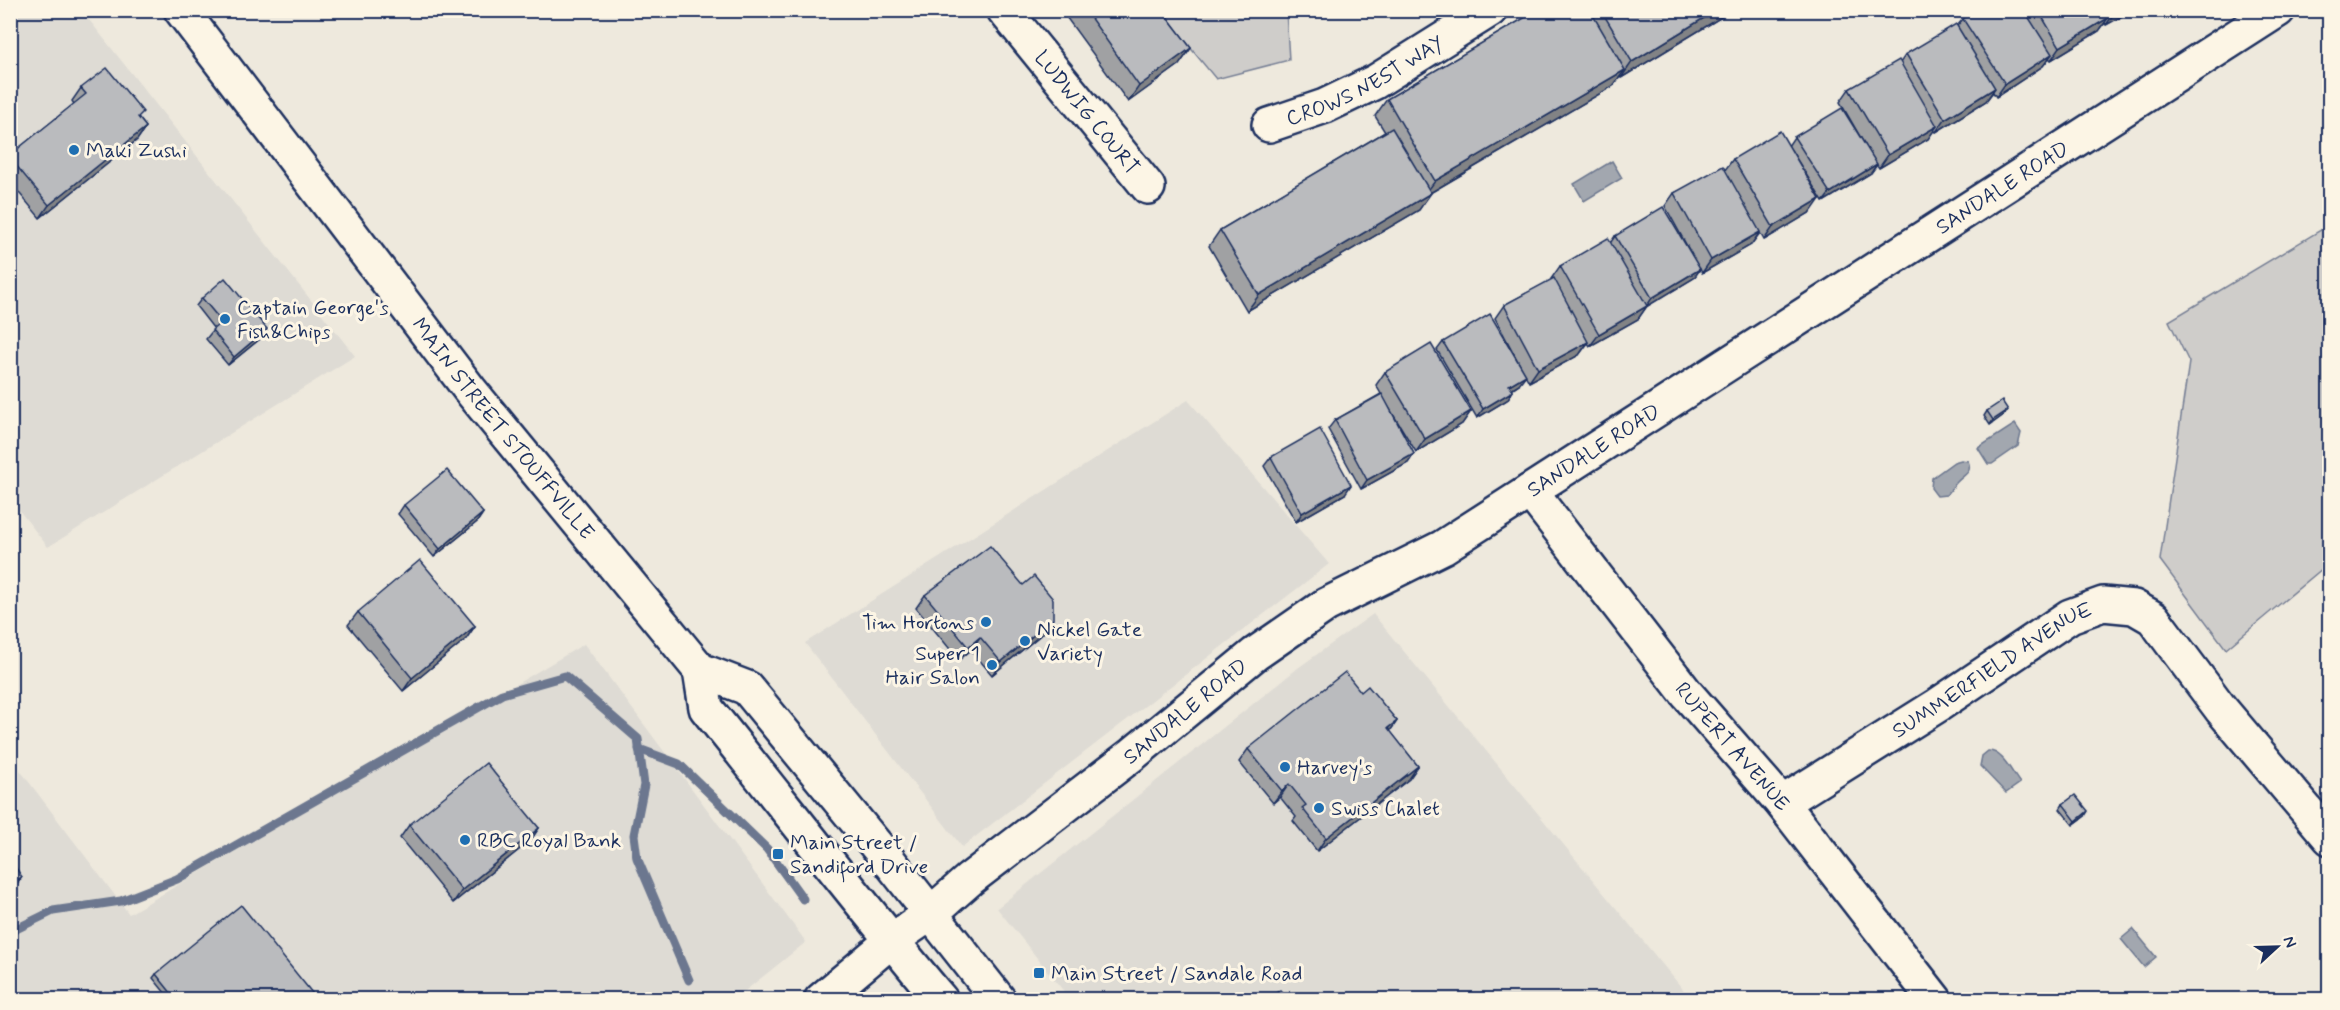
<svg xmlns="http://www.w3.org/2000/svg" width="2340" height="1010" font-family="Mynerve,sans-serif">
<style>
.built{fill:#dedbd4}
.green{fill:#cfcdca;stroke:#757e94;stroke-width:1.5}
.water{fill:#a2a7af;stroke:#6c778f;stroke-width:1.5}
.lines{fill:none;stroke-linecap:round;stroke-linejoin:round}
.stream{stroke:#6c778f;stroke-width:9}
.minor-casing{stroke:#1b2f5e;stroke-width:38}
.major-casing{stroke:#1b2f5e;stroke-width:38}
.minor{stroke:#fcf5e5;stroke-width:33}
.major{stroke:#fcf5e5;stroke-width:33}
.wall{fill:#a0a1a3;stroke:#1b2f5e;stroke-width:1.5}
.shaded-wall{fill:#828385;stroke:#1b2f5e;stroke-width:1.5}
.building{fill:#babbbe;stroke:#1b2f5e;stroke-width:1.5}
.poi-dot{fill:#1f6fb2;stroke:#fcf5e5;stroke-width:2}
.labels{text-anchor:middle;stroke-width:6;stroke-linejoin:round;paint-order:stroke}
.street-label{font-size:21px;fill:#1b2f5e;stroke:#fcf5e5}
.poi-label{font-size:21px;fill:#1b2f5e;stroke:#fcf5e5;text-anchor:start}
</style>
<rect width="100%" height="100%" fill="#eee9dd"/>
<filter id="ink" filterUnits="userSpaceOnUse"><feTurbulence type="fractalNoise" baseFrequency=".0167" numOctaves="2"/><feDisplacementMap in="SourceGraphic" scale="12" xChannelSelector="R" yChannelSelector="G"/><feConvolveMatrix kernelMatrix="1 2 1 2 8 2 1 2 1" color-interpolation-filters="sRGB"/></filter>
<g filter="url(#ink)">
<g class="built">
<path d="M 11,11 L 82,11 L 355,356 L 48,547 L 11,500 Z"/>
<path d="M 1188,400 L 1329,564 L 962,847 L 805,643 Z"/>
<path d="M 1373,614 L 1691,999 L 1070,999 L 997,908 L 1298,668 Z"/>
<path d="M 584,644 L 806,942 L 735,999 L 11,999 L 10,757 L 129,914 Z"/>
</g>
<g class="green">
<path d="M 1160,11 L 1286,11 L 1289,60 L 1216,79 Z"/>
<path d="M 2329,225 L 2329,563 L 2226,649 L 2160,560 L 2189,362 L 2169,321 Z"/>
</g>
<g class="water">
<path d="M 1612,161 L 1622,178 L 1584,201 L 1574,184 Z"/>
<path d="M 2015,424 L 2021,433 L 2018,446 L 1992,464 L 1988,464 L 1978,448 Z"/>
<path d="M 1961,460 L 1968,461 C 1973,473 1964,474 1957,482 C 1953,486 1951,491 1946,495 L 1937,496 L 1931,488 L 1932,478 L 1954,462 Z"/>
<path d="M 1988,751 C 2002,750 2012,773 2020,783 L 2006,793 L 1980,766 L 1982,756 Z"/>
<path d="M 2133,929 L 2156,957 L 2144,967 L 2121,939 Z"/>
</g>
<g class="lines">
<g class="stream">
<path d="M 639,749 L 679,764 L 767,849 L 803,899"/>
<path d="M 10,932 L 53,911 L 121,901 L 177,879 L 502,694 L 565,676 L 638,739 L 644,785 L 634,835 L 637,858 L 689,980"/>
</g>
<defs>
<g id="minor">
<path id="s1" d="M 1004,10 L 1148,187"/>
<path id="s2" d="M 1269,125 L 1325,106 L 1375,82 L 1490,10"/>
<path id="s3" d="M 1530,491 L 1687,694 L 1782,803 L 1935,1000"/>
<path id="s4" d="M 1782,803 L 1938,705 L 2070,616 L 2103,604 L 2134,607 L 2153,618 L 2221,709 L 2330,838"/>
<path id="s5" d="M 821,1000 L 891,941 L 930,914 L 970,879 L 1133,754 L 1255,654 L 1326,605 L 1443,547 L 2278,10"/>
</g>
<g id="major">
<path id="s6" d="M 181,10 L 470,390 L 700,670 L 747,688 L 890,862 L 999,1000"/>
<path d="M 700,670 L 706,708 C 784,805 860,904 941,1000"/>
</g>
</defs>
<use href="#minor" class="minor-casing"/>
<use href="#major" class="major-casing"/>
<use href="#minor" class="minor"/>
<use href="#major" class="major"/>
</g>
<g class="wall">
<path d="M 1061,10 L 1162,10 L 1191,48 L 1179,65 L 1128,102 Z"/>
<path d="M 1538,10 L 1733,10 L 1621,78 L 1620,77 L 1613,86 L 1430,193 L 1419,210 L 1247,311 L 1209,246 L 1220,230 L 1385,132 L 1375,116 L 1387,99 Z"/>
<path d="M 1976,10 L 2133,10 L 2106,25 L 2105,23 L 2099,31 L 2051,60 L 2049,58 L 2043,66 L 1996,97 L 1993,92 L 1986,101 L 1936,132 L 1934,130 L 1928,139 L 1879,168 L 1877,165 L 1871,173 L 1823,202 L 1791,150 L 1811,212 L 1764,240 L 1760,233 L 1751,245 L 1702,273 L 1700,269 L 1694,278 L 1647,306 L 1638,319 L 1590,346 L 1588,343 L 1579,355 L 1529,382 L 1495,318 L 1504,305 L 1552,280 L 1551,279 L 1560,266 L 1611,242 L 1615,236 L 1692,255 L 1665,206 L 1674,193 L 1725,170 L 1733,159 L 1788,146 L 1794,137 L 1865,145 L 1840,102 L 1849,89 L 1900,63 L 1906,54 L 1957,26 L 1963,19 Z"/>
<path d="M 81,88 L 139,118 L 146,127 L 137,140 L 40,218 L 10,182 L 10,155 L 74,104 L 72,101 Z"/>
<path d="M 202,298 L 261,338 L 228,365 L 206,339 L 214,329 L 196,306 Z"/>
<path d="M 1443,342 L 1519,384 L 1512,389 L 1513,391 L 1507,400 L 1477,418 L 1437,350 Z"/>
<path d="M 1385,372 L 1471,411 L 1462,424 L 1416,452 L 1385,401 L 1414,454 L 1408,463 L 1361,489 L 1328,429 L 1335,420 L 1381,394 L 1376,385 Z"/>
<path d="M 1987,411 L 2005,414 L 1990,425 L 1984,416 Z"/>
<path d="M 1271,457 L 1345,494 L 1296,522 L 1264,466 Z"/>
<path d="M 404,505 L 483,513 L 477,522 L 434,557 L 398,514 Z"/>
<path d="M 1023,585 L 1044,632 L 992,675 L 971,650 L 959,660 L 916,608 L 925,595 Z"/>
<path d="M 358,612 L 475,626 L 466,639 L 403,691 L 348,625 Z"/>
<path d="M 1361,692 L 1397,721 L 1390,731 L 1418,766 L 1409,779 L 1317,851 L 1293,821 L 1296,817 L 1280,797 L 1273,803 L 1239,762 L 1248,749 Z"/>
<path d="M 2063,804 L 2085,816 L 2073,825 L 2060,809 Z"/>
<path d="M 409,825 L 539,828 L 530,841 L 453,903 L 400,838 Z"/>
<path d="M 156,974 L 317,999 L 170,999 L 153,978 Z"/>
</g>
<g class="shaded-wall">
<path d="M 1717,10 L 1733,10 L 1621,78 L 1632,62 Z"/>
<path d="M 2118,10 L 2133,10 L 2106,25 L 2115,12 Z"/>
<path d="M 2108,18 L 2099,31 L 2051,60 L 2060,47 Z"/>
<path d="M 1191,48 L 1179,65 L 1128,102 L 1139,86 Z"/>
<path d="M 2052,54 L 2043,66 L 1996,97 L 2005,84 Z"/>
<path d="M 1625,70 L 1613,86 L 1423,197 L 1435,181 Z"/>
<path d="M 1995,88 L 1986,101 L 1936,132 L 1945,119 Z"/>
<path d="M 1937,126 L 1928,139 L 1879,168 L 1888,155 Z"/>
<path d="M 146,127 L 137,140 L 40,218 L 49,205 Z"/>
<path d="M 1877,164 L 1871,173 L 1823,202 L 1830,193 Z"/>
<path d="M 1431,193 L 1419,210 L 1247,311 L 1259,295 Z"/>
<path d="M 1820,199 L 1811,212 L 1764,240 L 1773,227 Z"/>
<path d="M 1760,232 L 1751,245 L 1702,273 L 1711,260 Z"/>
<path d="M 1700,269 L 1694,278 L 1646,307 L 1652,298 Z"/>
<path d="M 1647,306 L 1638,319 L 1590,346 L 1599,334 Z"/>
<path d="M 267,329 L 261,338 L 228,365 L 234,357 Z"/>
<path d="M 1588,342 L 1579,355 L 1529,382 L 1538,369 Z"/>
<path d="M 1526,375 L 1519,384 L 1503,394 L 1509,385 Z"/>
<path d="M 1513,391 L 1507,400 L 1477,418 L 1483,409 Z"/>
<path d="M 2008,410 L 2005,414 L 1990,425 L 1993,420 Z"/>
<path d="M 1471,411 L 1462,424 L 1416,452 L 1425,439 Z"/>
<path d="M 1414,454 L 1408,463 L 1361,489 L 1367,480 Z"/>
<path d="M 1351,485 L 1345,494 L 1296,522 L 1302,513 Z"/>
<path d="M 483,513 L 477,522 L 434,557 L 440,549 Z"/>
<path d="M 1053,619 L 1044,632 L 992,675 L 1001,662 Z"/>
<path d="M 475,626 L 466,639 L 403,691 L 412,678 Z"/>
<path d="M 980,637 L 971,650 L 959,660 L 968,647 Z"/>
<path d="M 1397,721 L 1388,734 L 1388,728 Z"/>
<path d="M 1418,766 L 1409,779 L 1317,851 L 1326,838 Z"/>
<path d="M 1289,784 L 1280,797 L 1273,803 L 1282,791 Z"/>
<path d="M 2088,811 L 2085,816 L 2073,825 L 2076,821 Z"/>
<path d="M 539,828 L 530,841 L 453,903 L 462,890 Z"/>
<path d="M 22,877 L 13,890 L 10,891 L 10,884 Z"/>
</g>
<g class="building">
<path d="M 1085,10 L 1162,10 L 1191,48 L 1139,86 Z"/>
<path d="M 1538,10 L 1590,10 L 1625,70 L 1435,181 L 1387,99 Z"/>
<path d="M 1601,10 L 1717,10 L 1632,62 Z"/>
<path d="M 1976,10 L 2024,10 L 2052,54 L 2005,84 L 1963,19 Z"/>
<path d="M 2038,10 L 2103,10 L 2108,18 L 2060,47 Z"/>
<path d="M 1956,24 L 1995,88 L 1945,119 L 1906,54 Z"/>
<path d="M 1899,60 L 1937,126 L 1888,155 L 1849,89 Z"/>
<path d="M 107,68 L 143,112 L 138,117 L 146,127 L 49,205 L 10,158 L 10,155 L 86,94 L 81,88 Z"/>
<path d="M 1842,108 L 1877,164 L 1830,193 L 1794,137 Z"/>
<path d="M 1392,128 L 1431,193 L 1259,295 L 1220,230 Z"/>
<path d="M 1780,131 L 1820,199 L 1773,227 L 1733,159 Z"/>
<path d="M 1723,166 L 1760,232 L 1711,260 L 1674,193 Z"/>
<path d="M 1663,207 L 1700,269 L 1652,298 L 1615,236 Z"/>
<path d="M 1608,238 L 1647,306 L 1599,334 L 1560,266 Z"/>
<path d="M 225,278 L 267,329 L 234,357 L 212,330 L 222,322 L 202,298 Z"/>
<path d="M 1554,278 L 1588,342 L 1538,369 L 1504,305 Z"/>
<path d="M 1490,314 L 1526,375 L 1509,385 L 1513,391 L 1483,409 L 1443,342 Z"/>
<path d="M 1431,344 L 1471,411 L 1425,439 L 1385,372 Z"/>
<path d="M 1382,394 L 1414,454 L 1367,480 L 1335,420 Z"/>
<path d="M 2002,401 L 2008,410 L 1993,420 L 1987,411 Z"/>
<path d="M 1320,429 L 1351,485 L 1302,513 L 1271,457 Z"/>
<path d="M 447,470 L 483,513 L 440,549 L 404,505 Z"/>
<path d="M 990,546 L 1023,585 L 1034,576 L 1053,599 L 1053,619 L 1001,662 L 980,637 L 968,647 L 925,595 Z"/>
<path d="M 420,560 L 475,626 L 412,678 L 358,612 Z"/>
<path d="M 1345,672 L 1361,692 L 1368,686 L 1397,721 L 1388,728 L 1418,766 L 1326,838 L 1302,808 L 1306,805 L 1289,784 L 1282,791 L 1248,749 Z"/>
<path d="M 486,763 L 539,828 L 462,890 L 409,825 Z"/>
<path d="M 2075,795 L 2088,811 L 2076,821 L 2063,804 Z"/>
<path d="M 10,859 L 22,877 L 10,884 Z"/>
<path d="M 241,905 L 317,999 L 176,999 L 156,974 Z"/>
<path d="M 1280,990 L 1288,999 L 1268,999 Z"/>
</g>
</g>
<g class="poi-dot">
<circle cx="74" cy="150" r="6"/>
<circle cx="225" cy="319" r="6"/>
<circle cx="986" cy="622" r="6"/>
<circle cx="1025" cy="641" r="6"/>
<circle cx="992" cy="665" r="6"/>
<circle cx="1285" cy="767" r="6"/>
<circle cx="1319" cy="808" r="6"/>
<circle cx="465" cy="840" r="6"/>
<rect x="772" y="848" width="12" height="12" rx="3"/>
<rect x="1033" y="967" width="12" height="12" rx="3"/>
</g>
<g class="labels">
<g class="street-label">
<text dy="7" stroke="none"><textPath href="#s2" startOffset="106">CROWS NEST WAY</textPath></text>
<text dy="7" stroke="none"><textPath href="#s1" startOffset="132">LUDWIG COURT</textPath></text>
<text dy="7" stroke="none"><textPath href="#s5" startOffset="1437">SANDALE ROAD</textPath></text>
<text dy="7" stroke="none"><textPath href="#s6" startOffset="528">MAIN STREET STOUFFVILLE</textPath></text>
<text dy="7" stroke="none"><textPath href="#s5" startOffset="951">SANDALE ROAD</textPath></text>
<text dy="7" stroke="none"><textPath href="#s4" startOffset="249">SUMMERFIELD AVENUE</textPath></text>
<text dy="7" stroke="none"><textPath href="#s5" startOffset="465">SANDALE ROAD</textPath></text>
<text dy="7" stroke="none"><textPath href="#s3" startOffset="326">RUPERT AVENUE</textPath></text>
</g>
<g class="poi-label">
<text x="86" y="157">Maki Zushi</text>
<text x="237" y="314">Captain George's<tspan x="237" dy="24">Fish&amp;Chips</tspan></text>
<text x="974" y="629" text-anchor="end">Tim Hortons</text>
<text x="1037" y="636">Nickel Gate<tspan x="1037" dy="24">Variety</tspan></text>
<text x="980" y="660" text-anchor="end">Super 1<tspan x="980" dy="24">Hair Salon</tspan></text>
<text x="1297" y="774">Harvey's</text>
<text x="1331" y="815">Swiss Chalet</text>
<text x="477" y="847">RBC Royal Bank</text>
<text x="790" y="849">Main Street /<tspan x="790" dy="24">Sandiford Drive</tspan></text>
<text x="1051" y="980">Main Street / Sandale Road</text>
</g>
</g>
<rect width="2340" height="1010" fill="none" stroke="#fcf5e5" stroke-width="36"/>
<rect x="18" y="18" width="2304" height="974" fill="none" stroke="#1b2f5e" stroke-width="2" filter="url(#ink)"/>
<g transform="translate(2277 947) rotate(68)" stroke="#fcf5e5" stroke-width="4.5" paint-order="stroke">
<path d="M0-4.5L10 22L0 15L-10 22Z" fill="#1b2f5e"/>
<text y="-9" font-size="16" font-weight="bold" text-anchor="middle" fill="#1b2f5e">N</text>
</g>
</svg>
